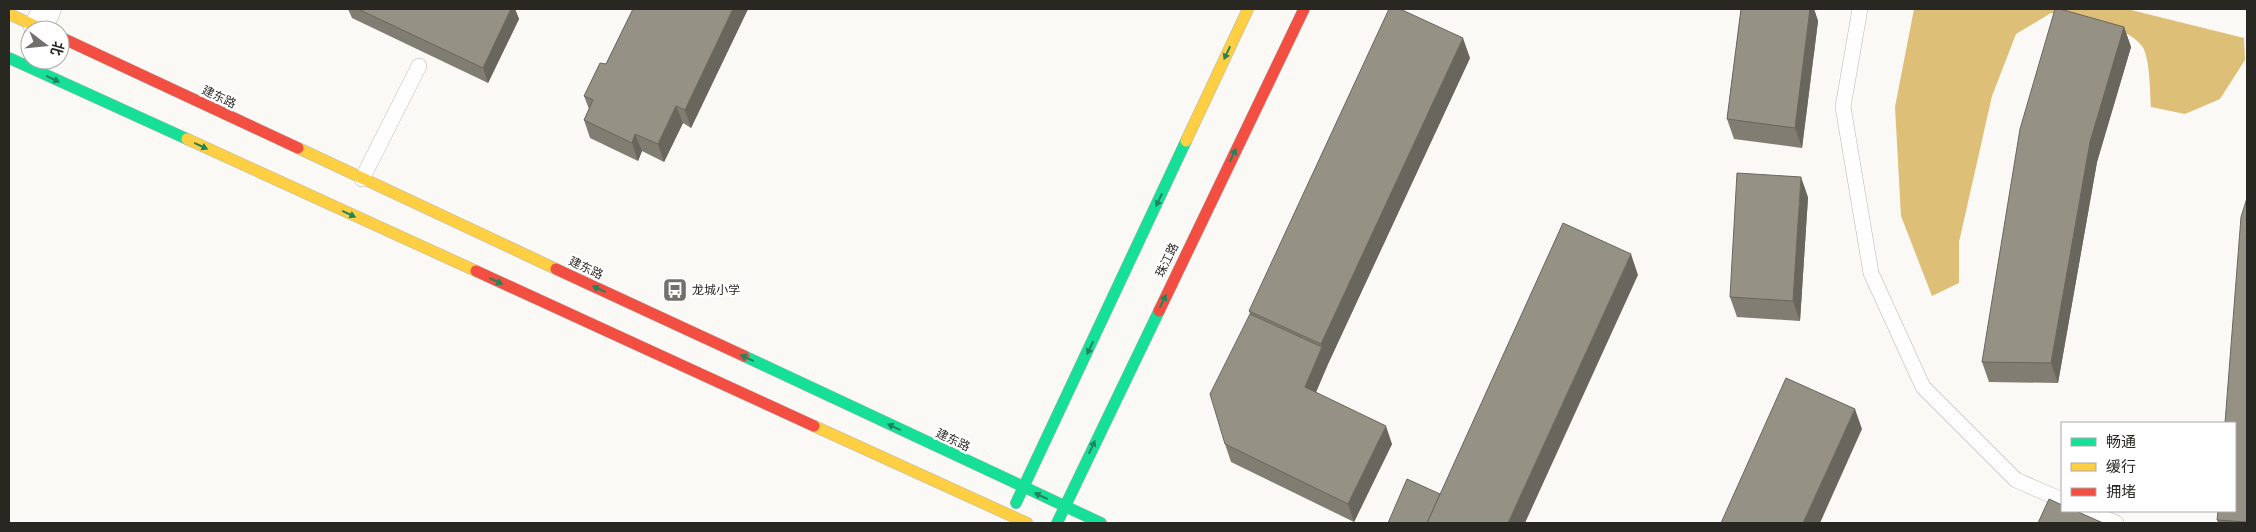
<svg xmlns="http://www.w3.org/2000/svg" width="2256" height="532" font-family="Poppins,'Noto Sans SC',sans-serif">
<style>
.water{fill:#debf77}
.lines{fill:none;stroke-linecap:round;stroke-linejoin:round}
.lane-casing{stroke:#b7b5b2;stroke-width:16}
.street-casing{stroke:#b7b5b2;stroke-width:29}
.fast-casing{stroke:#b7b5b2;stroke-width:12}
.slow-casing{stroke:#b7b5b2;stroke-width:12}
.jam-casing{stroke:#b7b5b2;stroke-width:12}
.lane{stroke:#fefefe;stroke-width:15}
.street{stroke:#fefefe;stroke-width:28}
.fast{stroke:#16e098;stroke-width:11}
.slow{stroke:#ffcf43;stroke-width:11}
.jam{stroke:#f24e42;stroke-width:11}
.wall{fill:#817d72}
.shaded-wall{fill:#69665d}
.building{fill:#969185;stroke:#69665d}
.oneway{fill:#20845d}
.labels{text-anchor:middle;stroke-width:5;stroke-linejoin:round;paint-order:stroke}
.street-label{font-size:12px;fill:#292722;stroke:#fff}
.poi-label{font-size:12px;fill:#292722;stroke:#fff;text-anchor:start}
</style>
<rect width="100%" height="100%" fill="#fbf9f6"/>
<path class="water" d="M 1914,9 L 2127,9 L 2244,38 L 2245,60 L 2220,99 L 2185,114 L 2151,107 C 2150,92 2150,57 2142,46 C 2124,23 2078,19 2051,13 L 2016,34 L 1992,96 L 1959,242 L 1959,283 L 1932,296 L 1901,216 L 1895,107 Z"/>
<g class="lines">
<defs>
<g id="lane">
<path d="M 1860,9 L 1843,107 L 1871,273 L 1923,387 L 2016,480 L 2062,500"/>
<path d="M 362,179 L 419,66"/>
<path d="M 2087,511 L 2116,523"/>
</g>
<path id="street" d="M 38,27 L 47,9"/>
<g id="fast">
<path d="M 9,58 L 187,139"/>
<path d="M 744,356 L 1101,523"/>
<path d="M 1016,503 L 1186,141"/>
<path d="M 1057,523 L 1159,311"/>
</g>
<g id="slow">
<path d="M 9,14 L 44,30"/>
<path d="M 187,139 L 476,271"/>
<path d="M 1186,141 L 1248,9"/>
<path d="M 298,148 L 556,269"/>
<path d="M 814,426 L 1027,523"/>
</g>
<g id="jam">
<path d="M 60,37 L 298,148"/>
<path d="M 556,269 L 744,356"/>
<path d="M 476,271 L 814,426"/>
<path d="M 1159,311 L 1304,9"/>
</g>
</defs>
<use href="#lane" class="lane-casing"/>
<use href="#street" class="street-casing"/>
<use href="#fast" class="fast-casing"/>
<use href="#slow" class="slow-casing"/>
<use href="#jam" class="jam-casing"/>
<use href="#lane" class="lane"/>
<use href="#street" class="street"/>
<use href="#fast" class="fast"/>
<use href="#slow" class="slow"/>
<use href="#jam" class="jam"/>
</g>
<g class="wall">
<path d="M 348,9 L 515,9 L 519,19 L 488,83 L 352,18 Z"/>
<path d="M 633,9 L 748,9 L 691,128 L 683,123 L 664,162 L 642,151 L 638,161 L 590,138 L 584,120 L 589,109 L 584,96 L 606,64 Z"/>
<path d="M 1741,9 L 1814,9 L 1818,21 L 1802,148 L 1734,139 L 1727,119 Z"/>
<path d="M 2124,27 L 2131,47 L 2097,162 L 2058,383 L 1989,382 L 1982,362 Z"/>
<path d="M 1470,58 L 1328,364 L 1316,392 L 1392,444 L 1354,522 L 1231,462 L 1225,444 L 1250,314 L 1249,311 Z"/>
<path d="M 1808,197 L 1800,321 L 1737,317 L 1730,297 Z"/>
<path d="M 2247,198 L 2247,523 L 2218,523 L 2217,520 Z"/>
</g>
<g class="shaded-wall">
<path d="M 511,9 L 515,9 L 519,19 L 488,83 L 483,68 Z"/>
<path d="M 733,9 L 748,9 L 691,128 L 685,110 Z"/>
<path d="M 1810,9 L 1814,9 L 1818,21 L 1802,148 L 1795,128 Z"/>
<path d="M 2124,27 L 2131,47 L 2097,162 L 2058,383 L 2051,363 L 2090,142 Z"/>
<path d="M 1463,38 L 1470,58 L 1328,364 L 1311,404 L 1305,387 L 1322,347 L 1321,344 Z"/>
<path d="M 676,106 L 683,123 L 664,162 L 658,144 Z"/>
<path d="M 635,134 L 642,151 L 638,161 L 632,143 Z"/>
<path d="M 1801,177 L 1808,197 L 1800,321 L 1793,301 Z"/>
<path d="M 1631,254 L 1638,275 L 1525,523 L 1508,523 Z"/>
<path d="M 1855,409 L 1862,429 L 1820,523 L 1803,523 Z"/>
<path d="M 1386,426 L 1392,444 L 1354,522 L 1348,504 Z"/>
</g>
<g class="building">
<path d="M 358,9 L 511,9 L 483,68 Z"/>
<path d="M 633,9 L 733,9 L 685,110 L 676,106 L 658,144 L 635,134 L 632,143 L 584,120 L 593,100 L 584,96 L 600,63 L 606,64 Z"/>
<path d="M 1389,9 L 1400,9 L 1463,38 L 1321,344 L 1249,311 Z"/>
<path d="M 1741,9 L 1810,9 L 1795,128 L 1727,119 Z"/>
<path d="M 2055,9 L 2060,9 L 2124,27 L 2090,142 L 2051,363 L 1982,362 L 2020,129 Z"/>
<path d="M 1737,173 L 1801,177 L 1793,301 L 1730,297 Z"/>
<path d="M 2247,198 L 2247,522 L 2217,520 L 2218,511 L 2235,511 L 2235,423 L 2225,423 L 2241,217 Z"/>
<path d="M 1563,223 L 1631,254 L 1508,523 L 1427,523 Z"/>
<path d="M 1250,314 L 1322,347 L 1305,387 L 1386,426 L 1348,504 L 1225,444 L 1210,394 Z"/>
<path d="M 1786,378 L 1855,409 L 1803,523 L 1721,523 Z"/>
<path d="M 1407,479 L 1440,494 L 1427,523 L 1388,523 Z"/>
<path d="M 2049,499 L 2062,505 L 2062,511 L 2076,511 L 2103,523 L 2038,523 Z"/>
</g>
<defs><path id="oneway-solid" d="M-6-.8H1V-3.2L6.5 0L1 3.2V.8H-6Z" transform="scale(1.25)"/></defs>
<g class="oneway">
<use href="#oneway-solid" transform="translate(1227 53) rotate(115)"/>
<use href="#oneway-solid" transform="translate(53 79) rotate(25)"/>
<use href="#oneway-solid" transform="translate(201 146) rotate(25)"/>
<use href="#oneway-solid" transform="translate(1233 155) rotate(-64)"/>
<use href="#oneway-solid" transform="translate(1159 200) rotate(115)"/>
<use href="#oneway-solid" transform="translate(349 214) rotate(25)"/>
<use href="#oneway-solid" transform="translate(496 281) rotate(25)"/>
<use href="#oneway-solid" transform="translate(599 289) rotate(-155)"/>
<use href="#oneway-solid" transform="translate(1163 301) rotate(-64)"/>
<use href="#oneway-solid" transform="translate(1090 348) rotate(115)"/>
<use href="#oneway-solid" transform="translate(747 358) rotate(-155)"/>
<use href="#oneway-solid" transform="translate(894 427) rotate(-155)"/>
<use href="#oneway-solid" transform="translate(1092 447) rotate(-65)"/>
<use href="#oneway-solid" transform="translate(1041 496) rotate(-155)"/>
</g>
<defs>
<symbol id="bus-square" viewBox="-11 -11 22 22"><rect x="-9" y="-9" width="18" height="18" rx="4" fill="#72706c" stroke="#fff"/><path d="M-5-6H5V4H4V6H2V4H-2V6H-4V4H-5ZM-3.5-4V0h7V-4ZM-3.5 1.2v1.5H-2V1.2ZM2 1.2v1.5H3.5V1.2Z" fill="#fff"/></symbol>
</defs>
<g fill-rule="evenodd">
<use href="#bus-square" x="661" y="276" width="28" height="28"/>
</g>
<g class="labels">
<g class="street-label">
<text transform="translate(219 97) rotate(25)" y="4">建东路</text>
<text transform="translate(1167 260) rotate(-64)" y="4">珠江路</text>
<text transform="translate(586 268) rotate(25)" y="4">建东路</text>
<text transform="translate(953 440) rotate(25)" y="4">建东路</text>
</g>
<g class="poi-label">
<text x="692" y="294">龙城小学</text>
</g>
</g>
<rect width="2256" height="532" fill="none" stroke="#292722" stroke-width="20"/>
<rect x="2061" y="422" width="175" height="90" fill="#ffffff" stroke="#a9a9a7"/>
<rect x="2071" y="438" width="25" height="8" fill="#16e098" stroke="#a9a9a7"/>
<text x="2106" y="447" font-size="15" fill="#292722">畅通</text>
<rect x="2071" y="463" width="25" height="8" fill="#ffcf43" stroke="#a9a9a7"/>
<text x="2106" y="472" font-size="15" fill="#292722">缓行</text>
<rect x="2071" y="488" width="25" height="8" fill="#f24e42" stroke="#a9a9a7"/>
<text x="2106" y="497" font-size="15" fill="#292722">拥堵</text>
<g transform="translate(45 45) rotate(106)"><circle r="24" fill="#ffffff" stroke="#a9a9a7"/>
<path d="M0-4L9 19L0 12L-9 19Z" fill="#72706c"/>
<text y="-8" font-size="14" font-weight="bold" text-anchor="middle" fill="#292722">北</text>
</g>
</svg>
